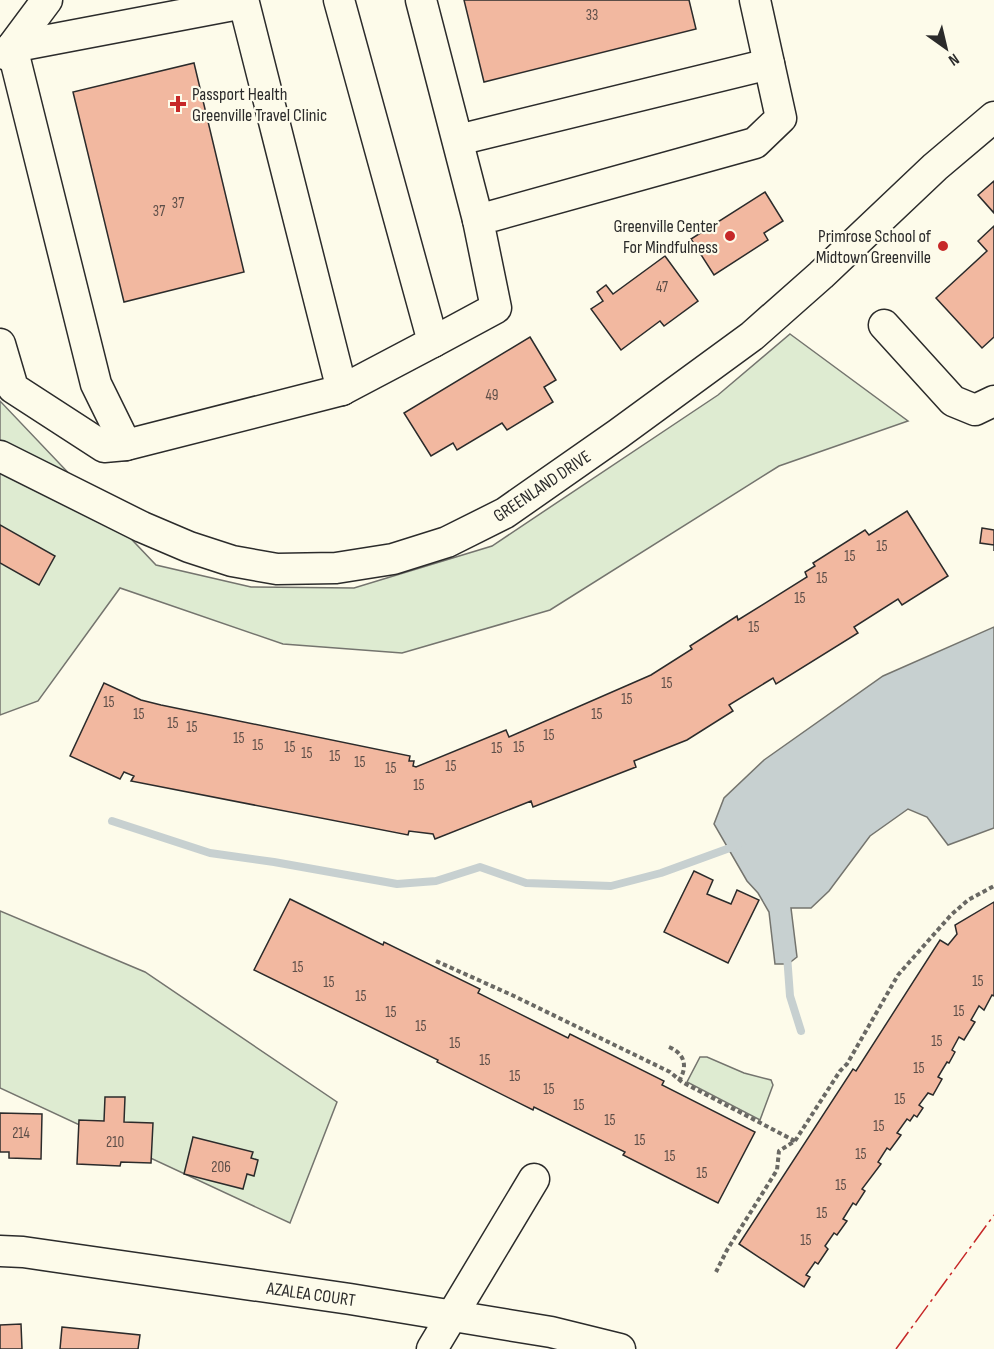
<svg xmlns="http://www.w3.org/2000/svg" width="994" height="1349" font-family="'Sofia Sans Condensed',sans-serif">
<style>
.green{fill:#deebd1;stroke:#74746e;stroke-width:1.5}
.water{fill:#c7d0d0;stroke:#74746e;stroke-width:1.5}
.lines{fill:none;stroke-linecap:round;stroke-linejoin:round}
.stream{stroke:#c7d0d0;stroke-width:8}
.building{fill:#f2b8a0;stroke:#2b2b2b;stroke-width:1.5}
.minor-casing{stroke:#2b2b2b;stroke-width:33}
.path{stroke:#6a6964;stroke-width:4;stroke-dasharray:4.5 3;stroke-linecap:butt}
.minor{stroke:#fdfbea;stroke-width:30}
.power{stroke:#c62828;stroke-width:1.5;stroke-dasharray:21 4.5 3 4.5;stroke-linecap:butt}
.poi-dot{fill:#c62828;stroke:#fdfbea;stroke-width:2}
.labels{text-anchor:middle;stroke-width:4.5;stroke-linejoin:round;paint-order:stroke}
.number-label{font-size:15px;fill:#5d4e48}
.poi-label{font-size:18px;fill:#2b2b2b;stroke:#fdfbea;text-anchor:end}
.street-label{font-size:18px;fill:#2b2b2b;stroke:#fdfbea}
</style>
<rect width="100%" height="100%" fill="#fdfbea"/>
<g class="green">
<path d="M 790,334 L 908,421 L 779,466 L 550,610 L 402,653 L 283,644 L 120,588 L 38,701 L 0,715 L 0,401 L 156,565 L 251,587 L 354,588 L 492,546 L 718,395 Z"/>
<path d="M 0,911 L 145,972 L 337,1102 L 290,1223 L 0,1088 Z"/>
<path d="M 700,1057 L 707,1057 L 744,1073 L 771,1080 L 773,1085 L 760,1120 L 687,1082 Z"/>
</g>
<path class="water" d="M 994,627 L 994,828 L 948,845 L 927,817 L 908,809 L 870,836 L 829,891 L 811,908 L 791,908 L 797,957 L 788,964 L 775,964 L 769,912 L 758,893 L 747,881 L 714,824 L 724,798 L 764,760 L 883,676 Z"/>
<g class="lines">
<g class="stream">
<path d="M 112,821 L 210,853 L 274,862 L 397,884 L 436,881 L 480,867 L 526,883 L 611,886 L 661,873 L 738,845"/>
<path d="M 787,955 L 790,996 L 801,1031"/>
</g>
</g>
<g class="building">
<path d="M 464,0 L 689,0 L 696,29 L 484,82 Z"/>
<path d="M 194,63 L 244,272 L 124,302 L 73,92 Z"/>
<path d="M 994,181 L 994,213 L 978,195 Z"/>
<path d="M 765,192 L 783,221 L 764,233 L 768,240 L 714,275 L 691,239 Z"/>
<path d="M 994,226 L 994,337 L 982,348 L 936,298 L 987,251 L 978,241 Z"/>
<path d="M 665,256 L 698,301 L 664,326 L 660,321 L 621,350 L 591,309 L 603,301 L 597,292 L 606,285 L 613,294 Z"/>
<path d="M 530,337 L 556,380 L 544,387 L 553,402 L 507,430 L 502,423 L 457,450 L 453,443 L 431,456 L 404,413 Z"/>
<path d="M 907,511 L 948,576 L 902,605 L 898,599 L 854,627 L 858,633 L 776,684 L 773,678 L 729,705 L 733,711 L 687,740 L 634,761 L 636,767 L 533,807 L 531,801 L 435,839 L 433,834 L 409,831 L 408,835 L 131,781 L 134,776 L 124,772 L 120,779 L 70,756 L 104,683 L 141,700 L 161,705 L 410,756 L 409,761 L 414,761 L 413,766 L 416,767 L 506,730 L 509,737 L 651,675 L 692,649 L 690,646 L 737,616 L 738,620 L 807,577 L 805,572 L 815,566 L 813,563 L 865,530 L 869,535 Z"/>
<path d="M 0,525 L 55,556 L 39,585 L 0,563 Z"/>
<path d="M 982,528 L 994,530 L 994,551 L 994,545 L 980,543 Z"/>
<path d="M 694,871 L 713,880 L 707,894 L 731,904 L 737,890 L 759,900 L 728,963 L 664,932 Z"/>
<path d="M 290,899 L 383,945 L 384,942 L 480,989 L 478,993 L 568,1038 L 570,1034 L 664,1081 L 662,1085 L 755,1132 L 718,1203 L 623,1155 L 625,1152 L 534,1107 L 533,1110 L 437,1062 L 438,1060 L 254,970 Z"/>
<path d="M 994,902 L 994,996 L 992,995 L 984,1010 L 979,1006 L 971,1020 L 975,1022 L 964,1040 L 959,1037 L 952,1050 L 955,1052 L 949,1063 L 947,1062 L 938,1077 L 942,1079 L 933,1095 L 928,1093 L 919,1105 L 923,1108 L 917,1117 L 914,1115 L 910,1121 L 907,1119 L 897,1133 L 901,1135 L 890,1150 L 887,1148 L 878,1162 L 881,1164 L 862,1189 L 865,1191 L 856,1205 L 853,1203 L 843,1219 L 847,1221 L 837,1235 L 834,1233 L 825,1246 L 828,1249 L 818,1264 L 815,1262 L 806,1275 L 810,1277 L 804,1287 L 739,1244 L 853,1069 L 856,1071 L 940,940 L 948,945 L 957,934 L 955,925 Z"/>
<path d="M 105,1097 L 125,1097 L 124,1122 L 153,1123 L 151,1163 L 121,1162 L 120,1166 L 77,1164 L 79,1120 L 104,1121 Z"/>
<path d="M 0,1113 L 42,1114 L 41,1159 L 9,1158 L 9,1152 L 0,1152 Z"/>
<path d="M 193,1137 L 253,1152 L 251,1158 L 258,1160 L 254,1176 L 247,1174 L 243,1189 L 184,1174 Z"/>
<path d="M 21,1324 L 22,1349 L 0,1349 L 0,1325 Z"/>
<path d="M 62,1327 L 140,1335 L 138,1349 L 60,1349 Z"/>
</g>
<g class="lines">
<defs>
<g id="minor">
<path d="M 47,0 L 12,47 L 96,384 L 126,445 L 342,390 L 433,342 L 339,0"/>
<path d="M 421,0 L 478,220"/>
<path d="M 7,55 L 12,47 L 244,3 L 342,390"/>
<path d="M 458,140 L 769,64"/>
<path d="M 884,325 L 953,401 L 975,410 L 994,401"/>
<path d="M 433,342 L 496,308 L 478,220 L 755,143 L 781,118 L 755,0"/>
<path d="M 0,344 L 13,388 L 104,447 L 126,445"/>
<path d="M 0,456 L 142,527 L 189,547 L 232,561 L 277,569 L 336,568 L 393,559 L 447,542 L 505,513 L 618,434 L 752,336 L 821,275 L 935,167 L 994,117"/>
<path d="M 0,1251 L 23,1252 L 350,1299 L 551,1332 L 620,1349"/>
<path d="M 432,1349 L 534,1179"/>
</g>
</defs>
<use href="#minor" class="minor-casing"/>
<g class="path">
<path d="M 436,961 L 514,996 L 670,1072 L 682,1082 L 795,1141 L 779,1151 L 777,1170 L 727,1250 L 716,1272"/>
<path d="M 669,1047 C 685,1054 688,1066 679,1081"/>
<path d="M 795,1141 L 840,1071 L 847,1064 L 898,975 L 951,915 L 968,900 L 994,886"/>
</g>
<use href="#minor" class="minor"/>
<path class="power" d="M 896,1349 L 994,1215"/>
</g>
<g class="poi-dot">
<path d="M175 95h6v6h6v6h-6v6h-6v-6h-6v-6h6z"/>
<circle cx="730" cy="236" r="6"/>
<circle cx="943" cy="246" r="6"/>
</g>
<g class="labels">
<g class="number-label">
<text x="592" y="20">33</text>
<text x="178" y="208">37</text>
<text x="159" y="216">37</text>
<text x="662" y="292">47</text>
<text x="492" y="400">49</text>
<text x="882" y="551">15</text>
<text x="850" y="561">15</text>
<text x="822" y="583">15</text>
<text x="800" y="603">15</text>
<text x="754" y="632">15</text>
<text x="667" y="688">15</text>
<text x="627" y="704">15</text>
<text x="109" y="707">15</text>
<text x="139" y="719">15</text>
<text x="597" y="719">15</text>
<text x="173" y="728">15</text>
<text x="192" y="732">15</text>
<text x="549" y="740">15</text>
<text x="239" y="743">15</text>
<text x="258" y="750">15</text>
<text x="290" y="752">15</text>
<text x="519" y="752">15</text>
<text x="497" y="753">15</text>
<text x="307" y="758">15</text>
<text x="335" y="761">15</text>
<text x="360" y="767">15</text>
<text x="451" y="771">15</text>
<text x="391" y="773">15</text>
<text x="419" y="790">15</text>
<text x="298" y="972">15</text>
<text x="978" y="986">15</text>
<text x="329" y="987">15</text>
<text x="361" y="1001">15</text>
<text x="959" y="1016">15</text>
<text x="391" y="1017">15</text>
<text x="421" y="1031">15</text>
<text x="937" y="1046">15</text>
<text x="455" y="1048">15</text>
<text x="485" y="1065">15</text>
<text x="919" y="1073">15</text>
<text x="515" y="1081">15</text>
<text x="549" y="1094">15</text>
<text x="900" y="1104">15</text>
<text x="579" y="1110">15</text>
<text x="610" y="1125">15</text>
<text x="879" y="1131">15</text>
<text x="21" y="1138">214</text>
<text x="640" y="1145">15</text>
<text x="115" y="1147">210</text>
<text x="861" y="1159">15</text>
<text x="670" y="1161">15</text>
<text x="221" y="1172">206</text>
<text x="702" y="1178">15</text>
<text x="841" y="1190">15</text>
<text x="822" y="1218">15</text>
<text x="806" y="1245">15</text>
</g>
<g class="poi-label">
<text x="192" y="100" text-anchor="start">Passport Health<tspan x="192" dy="21">Greenville Travel Clinic</tspan></text>
<text x="718" y="232">Greenville Center<tspan x="718" dy="21">For Mindfulness</tspan></text>
<text x="931" y="242">Primrose School of<tspan x="931" dy="21">Midtown Greenville</tspan></text>
</g>
<g class="street-label">
<text transform="translate(542 486) rotate(-34)" y="6">GREENLAND DRIVE</text>
<text transform="translate(311 1294) rotate(8)" y="6">AZALEA COURT</text>
</g>
</g>
<g transform="translate(946 48) rotate(146)" stroke="#fdfbea" stroke-width="4.5" paint-order="stroke">
<path d="M0-4.5L10 22L0 15L-10 22Z" fill="#2b2b2b"/>
<text y="-9" font-size="16" font-weight="bold" text-anchor="middle" fill="#2b2b2b">N</text>
</g>
</svg>
